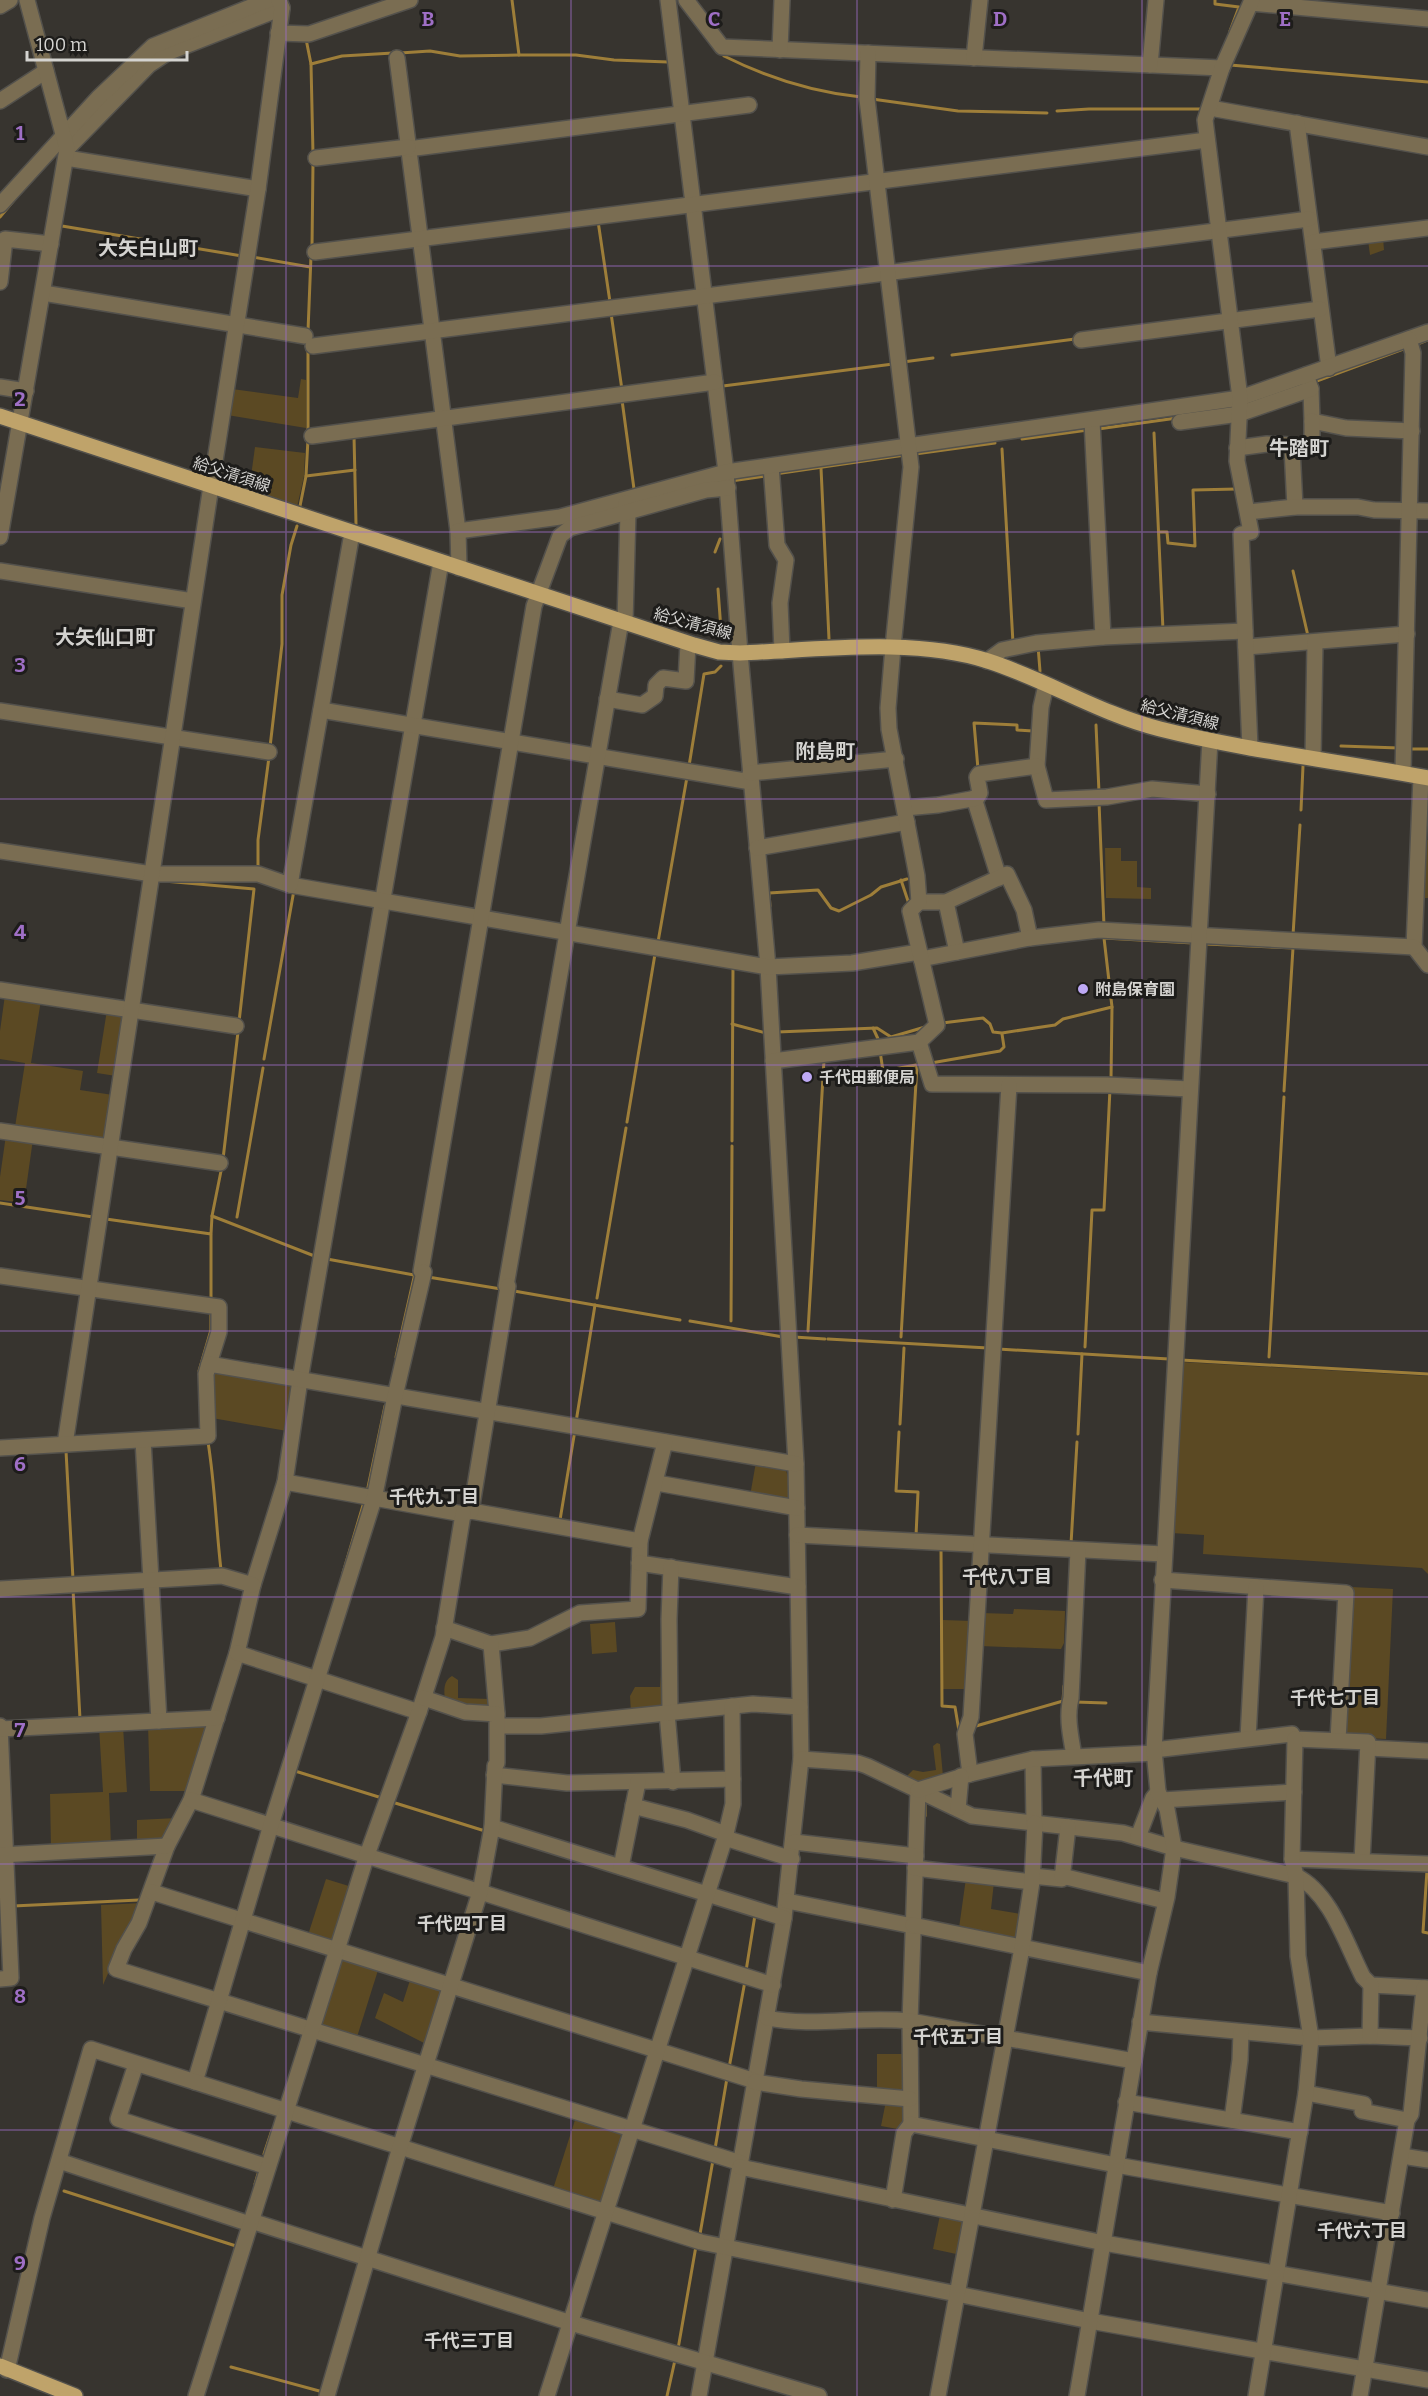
<svg xmlns="http://www.w3.org/2000/svg" width="1428" height="2396" font-family="Bitter,'Noto Sans JP',serif">
<style>
.green{fill:#5b4923}
.lines{fill:none;stroke-linecap:round;stroke-linejoin:round}
.stream{stroke:#9e7e39;stroke-width:3}
.minor-casing{stroke:#53514c;stroke-width:18}
.major-casing{stroke:#53514c;stroke-width:18}
.minor{stroke:#7a6d52;stroke-width:15}
.major{stroke:#bfa36a;stroke-width:15}
.grid{fill:none;stroke:#9f6fc6;stroke-width:1.5;stroke-opacity:0.55}
.poi-dot{fill:#bea9f5;stroke:#1d1c1a;stroke-width:2}
.labels{text-anchor:middle;stroke-width:6;stroke-linejoin:round;paint-order:stroke}
.street-label{font-size:16px;fill:#d4d3d0;stroke:#1d1c1a}
.poi-label{font-size:16px;font-weight:bold;fill:#d4d3d0;stroke:#1d1c1a;text-anchor:start}
.neighbourhood-label{font-size:18px;font-weight:bold;fill:#d4d3d0;stroke:#1d1c1a}
.quarter-label{font-size:20px;font-weight:bold;fill:#d4d3d0;stroke:#1d1c1a}
.grid-label{font-size:20px;text-anchor:middle;font-weight:bold;fill:#9f6fc6;stroke:#1d1c1a;stroke-width:6;stroke-linejoin:round;paint-order:stroke}
</style>
<rect width="100%" height="100%" fill="#37342f"/>
<g class="green">
<path d="M 1383,238 L 1384,250 L 1370,255 L 1368,240 Z"/>
<path d="M 301,379 L 306,380 L 306,428 L 227,415 L 232,389 L 298,398 Z"/>
<path d="M 255,447 L 305,453 L 304,476 L 297,507 L 249,491 Z"/>
<path d="M 1423,840 L 1428,840 L 1428,898 L 1420,898 Z"/>
<path d="M 1105,848 L 1121,848 L 1121,861 L 1137,861 L 1137,887 L 1151,888 L 1151,899 L 1106,898 Z"/>
<path d="M 5,995 L 41,1000 L 31,1063 L 83,1071 L 80,1090 L 113,1095 L 107,1136 L 102,1140 L 15,1127 L 25,1063 L 0,1059 L 0,1031 Z"/>
<path d="M 107,1010 L 121,1012 L 125,1019 L 116,1076 L 97,1073 Z"/>
<path d="M 6,1135 L 33,1139 L 24,1203 L 0,1200 L 0,1177 Z"/>
<path d="M 1181,1362 L 1428,1376 L 1428,1574 L 1422,1568 L 1203,1554 L 1204,1535 L 1171,1533 Z"/>
<path d="M 217,1371 L 292,1383 L 295,1389 L 287,1431 L 212,1418 L 211,1375 Z"/>
<path d="M 756,1462 L 784,1466 C 789,1476 792,1493 788,1503 L 750,1496 Z"/>
<path d="M 1351,1587 L 1393,1589 L 1386,1739 L 1348,1737 L 1343,1731 Z"/>
<path d="M 1014,1609 L 1065,1611 L 1064,1643 L 1061,1649 L 980,1646 L 981,1613 L 1013,1614 Z"/>
<path d="M 943,1620 L 972,1621 L 969,1689 L 943,1689 Z"/>
<path d="M 615,1622 L 617,1652 L 592,1654 L 590,1624 Z"/>
<path d="M 661,1674 L 667,1674 L 668,1708 L 631,1713 L 630,1696 L 635,1687 L 660,1687 Z"/>
<path d="M 452,1676 L 458,1680 L 458,1698 L 490,1699 L 494,1709 L 468,1709 L 445,1700 C 444,1690 443,1681 452,1676 Z"/>
<path d="M 148,1724 L 210,1726 L 190,1791 L 150,1791 Z"/>
<path d="M 123,1726 L 127,1792 L 109,1793 L 111,1846 L 51,1849 L 50,1794 L 103,1792 L 99,1727 Z"/>
<path d="M 937,1743 L 940,1744 L 943,1776 C 934,1783 917,1783 907,1779 L 908,1775 L 913,1770 L 923,1772 L 936,1770 L 933,1746 Z"/>
<path d="M 177,1818 L 165,1840 L 137,1845 L 137,1820 Z"/>
<path d="M 966,1878 L 994,1882 L 991,1909 L 1021,1914 L 1018,1935 L 1012,1939 L 959,1928 Z"/>
<path d="M 326,1879 L 352,1887 L 336,1938 L 330,1942 L 308,1935 Z"/>
<path d="M 143,1903 L 120,1946 L 103,1985 L 101,1905 Z"/>
<path d="M 345,1957 L 379,1967 L 357,2037 L 322,2026 L 320,2020 L 339,1959 Z"/>
<path d="M 411,1977 L 441,1986 L 444,1993 L 428,2045 L 375,2018 L 384,1993 L 403,2002 Z"/>
<path d="M 877,2054 L 906,2054 L 906,2089 L 901,2093 L 877,2091 Z"/>
<path d="M 886,2101 L 901,2103 L 906,2108 L 903,2130 L 881,2126 Z"/>
<path d="M 576,2117 L 622,2132 L 625,2138 L 604,2201 L 599,2204 L 553,2189 Z"/>
<path d="M 940,2215 L 963,2219 L 966,2225 L 961,2255 L 933,2249 Z"/>
</g>
<g class="lines">
<g class="stream">
<path d="M 512,0 L 519,55 L 576,55 L 614,60 L 668,62"/>
<path d="M 1215,0 L 1215,4 L 1239,7 L 1230,31"/>
<path d="M 306,39 L 311,64 L 342,56 L 393,53"/>
<path d="M 400,53 L 430,51 L 460,56 L 519,55"/>
<path d="M 724,56 C 768,78 812,92 861,97"/>
<path d="M 311,64 L 313,154"/>
<path d="M 1230,65 L 1428,82"/>
<path d="M 872,99 L 958,111 L 1047,113"/>
<path d="M 1057,111 L 1089,109 L 1202,109"/>
<path d="M 0,217 L 15,199"/>
<path d="M 598,221 L 610,302"/>
<path d="M 62,226 L 242,256"/>
<path d="M 312,247 L 313,163"/>
<path d="M 252,257 L 310,267"/>
<path d="M 611,313 L 622,390"/>
<path d="M 308,331 L 311,256"/>
<path d="M 1415,345 L 1428,340"/>
<path d="M 952,355 L 1075,339"/>
<path d="M 903,362 L 933,358"/>
<path d="M 1314,382 L 1406,348"/>
<path d="M 723,386 L 893,364"/>
<path d="M 622,400 L 634,489"/>
<path d="M 1098,429 L 1177,418"/>
<path d="M 308,433 L 308,349"/>
<path d="M 1154,433 L 1163,630"/>
<path d="M 354,436 L 356,524"/>
<path d="M 1022,439 L 1088,430"/>
<path d="M 1002,449 L 1013,643"/>
<path d="M 915,454 L 995,443"/>
<path d="M 821,468 L 829,639"/>
<path d="M 775,474 L 905,455"/>
<path d="M 306,476 L 355,470"/>
<path d="M 731,481 L 766,476"/>
<path d="M 300,506 L 306,476 L 308,439"/>
<path d="M 1160,532 L 1167,532 L 1168,543 L 1195,546 L 1193,490 L 1237,489"/>
<path d="M 715,552 L 720,539"/>
<path d="M 1293,571 L 1308,636"/>
<path d="M 718,589 L 721,630"/>
<path d="M 1038,646 L 1040,671"/>
<path d="M 1096,725 L 1099,792"/>
<path d="M 1341,746 L 1399,748"/>
<path d="M 270,747 L 282,644 L 282,595 L 291,545 L 297,526"/>
<path d="M 1410,749 L 1428,749"/>
<path d="M 689,766 L 704,674 L 715,672 L 721,666"/>
<path d="M 978,769 L 974,723 L 1017,725 L 1017,730 L 1033,731"/>
<path d="M 1099,802 L 1104,926"/>
<path d="M 1301,810 L 1303,766"/>
<path d="M 258,868 L 258,840 L 269,757"/>
<path d="M 901,880 L 909,904"/>
<path d="M 164,881 L 254,889 L 239,1022"/>
<path d="M 770,906 L 769,893 L 818,890 L 831,908 L 839,911 L 871,895 L 881,887 L 907,879"/>
<path d="M 1293,935 L 1300,825"/>
<path d="M 658,942 L 687,777"/>
<path d="M 1206,944 L 1293,948 L 1284,1091"/>
<path d="M 942,1023 L 983,1018 L 990,1024 L 993,1032 L 1002,1033 L 1055,1025 L 1063,1019 L 1112,1007 L 1104,938 L 1193,943"/>
<path d="M 732,1024 L 766,1033"/>
<path d="M 873,1028 L 879,1041"/>
<path d="M 777,1032 L 877,1028 L 891,1037 L 925,1027"/>
<path d="M 880,1051 L 883,1071 L 916,1065"/>
<path d="M 264,1059 L 294,890"/>
<path d="M 931,1063 L 1000,1051 L 1004,1047 L 1002,1034"/>
<path d="M 1111,1080 L 1112,1007"/>
<path d="M 627,1122 L 655,954"/>
<path d="M 732,1141 L 733,967"/>
<path d="M 223,1159 L 238,1032"/>
<path d="M 0,1203 L 93,1217"/>
<path d="M 212,1216 L 222,1166"/>
<path d="M 237,1217 L 263,1068"/>
<path d="M 106,1219 L 211,1234 L 212,1216 L 317,1257"/>
<path d="M 327,1259 L 414,1275"/>
<path d="M 428,1277 L 501,1289"/>
<path d="M 514,1291 L 680,1320"/>
<path d="M 597,1298 L 626,1128"/>
<path d="M 211,1301 L 211,1235"/>
<path d="M 690,1321 L 783,1337"/>
<path d="M 731,1321 L 732,1146"/>
<path d="M 808,1331 L 824,1060"/>
<path d="M 794,1337 L 825,1339"/>
<path d="M 901,1337 L 917,1065"/>
<path d="M 828,1339 L 988,1348"/>
<path d="M 1085,1347 L 1092,1210 L 1104,1210 L 1110,1089"/>
<path d="M 998,1349 L 1169,1359"/>
<path d="M 396,1357 L 415,1273"/>
<path d="M 1269,1357 L 1284,1097"/>
<path d="M 1181,1360 L 1428,1374"/>
<path d="M 199,1371 L 211,1330 L 211,1312"/>
<path d="M 576,1422 L 595,1305"/>
<path d="M 900,1424 L 904,1348"/>
<path d="M 899,1432 L 896,1491 L 918,1492 L 916,1536"/>
<path d="M 1078,1434 L 1082,1354"/>
<path d="M 206,1442 L 208,1442 C 215,1485 216,1527 221,1570"/>
<path d="M 66,1451 L 73,1579"/>
<path d="M 367,1492 L 385,1406"/>
<path d="M 560,1520 L 575,1430"/>
<path d="M 1071,1544 L 1077,1442"/>
<path d="M 941,1548 L 942,1706 L 955,1707 L 959,1731"/>
<path d="M 343,1573 L 364,1502"/>
<path d="M 73,1589 L 80,1719"/>
<path d="M 1075,1702 L 1106,1703"/>
<path d="M 976,1726 L 1063,1701 L 1064,1686"/>
<path d="M 295,1771 L 382,1798"/>
<path d="M 392,1802 L 485,1831"/>
<path d="M 925,1816 L 925,1804"/>
<path d="M 1427,1870 L 1423,1932 L 1428,1933"/>
<path d="M 13,1906 L 139,1900"/>
<path d="M 746,1971 L 755,1915"/>
<path d="M 729,2068 L 745,1981"/>
<path d="M 715,2149 L 727,2078"/>
<path d="M 264,2154 L 272,2130"/>
<path d="M 255,2184 L 258,2174"/>
<path d="M 64,2191 L 236,2246"/>
<path d="M 701,2235 L 700,2234 L 713,2160"/>
<path d="M 678,2349 L 696,2246"/>
<path d="M 231,2367 L 323,2392"/>
<path d="M 667,2396 L 675,2360"/>
</g>
<defs>
<g id="minor">
<path d="M 668,0 L 726,472 L 740,653 L 768,967 L 796,1464 L 801,1759 L 784,1918 L 699,2396"/>
<path d="M 686,0 L 722,47 L 1222,68"/>
<path d="M 1251,3 L 1428,19"/>
<path d="M 0,6 L 10,0"/>
<path d="M 278,33 L 309,34 L 410,0"/>
<path d="M 780,50 L 782,0"/>
<path d="M 397,58 L 458,531 L 459,568"/>
<path d="M 974,58 L 980,0"/>
<path d="M 1150,65 L 1156,0"/>
<path d="M 0,101 L 46,71"/>
<path d="M 1210,108 L 1428,147"/>
<path d="M 1297,123 L 1329,368"/>
<path d="M 67,149 L 149,65 L 167,53 L 282,8"/>
<path d="M 408,149 L 749,105"/>
<path d="M 66,158 L 258,189"/>
<path d="M 316,158 L 408,147"/>
<path d="M 0,205 L 98,98 L 153,46 L 268,0"/>
<path d="M 1313,242 L 1428,228"/>
<path d="M 315,252 L 1207,140"/>
<path d="M 0,282 L 5,239 L 51,244"/>
<path d="M 43,293 L 305,336"/>
<path d="M 1081,340 L 1320,309"/>
<path d="M 313,346 L 1309,219"/>
<path d="M 1306,375 L 1311,389 L 1312,421 L 1346,428 L 1412,431"/>
<path d="M 0,387 L 26,391"/>
<path d="M 1092,421 L 1103,637"/>
<path d="M 1180,422 L 1239,414 L 1311,389"/>
<path d="M 312,436 L 715,382"/>
<path d="M 1237,448 L 1267,444 L 1292,445 L 1292,448 L 1309,445 L 1312,442 L 1312,421"/>
<path d="M 1292,448 L 1295,507"/>
<path d="M 771,466 L 777,545 L 786,560 L 780,603 L 782,651"/>
<path d="M 1248,512 L 1295,507 L 1358,507 L 1374,510 L 1428,511"/>
<path d="M 458,531 L 560,517 L 726,472 L 1240,398 L 1428,332"/>
<path d="M 0,537 L 67,149 L 27,0"/>
<path d="M 441,562 L 300,1380 L 285,1482 L 253,1585 L 237,1653 L 191,1800 L 167,1846 L 139,1923 L 124,1949 L 116,1969 L 741,2163"/>
<path d="M 0,571 L 193,601"/>
<path d="M 625,622 L 628,512 L 626,503"/>
<path d="M 1246,647 L 1407,634"/>
<path d="M 987,661 L 1002,650 L 1036,643 L 1103,637 L 1245,631"/>
<path d="M 1046,685 L 1041,707 L 1037,766 L 1046,800 L 1107,797 L 1152,789 L 1208,794"/>
<path d="M 607,699 L 642,705 L 655,696 L 656,685 L 663,678 L 686,681 L 688,644"/>
<path d="M 321,710 L 751,782"/>
<path d="M 0,711 L 269,752"/>
<path d="M 1250,748 L 1241,534 L 1251,532 L 1237,461 L 1240,398 L 1205,120 L 1222,68 L 1252,0"/>
<path d="M 1313,758 L 1315,642"/>
<path d="M 1403,772 L 1413,353 L 1409,339"/>
<path d="M 750,773 L 896,759"/>
<path d="M 1421,777 L 1414,947 L 1428,965"/>
<path d="M 974,798 L 999,878"/>
<path d="M 905,808 L 938,805 L 977,798 L 980,793 L 977,777 L 979,774 L 1037,766"/>
<path d="M 757,848 L 907,822"/>
<path d="M 0,851 L 152,874 L 258,874 L 290,885 L 768,967 L 852,963 L 919,952"/>
<path d="M 290,885 L 352,533"/>
<path d="M 919,902 L 946,902 L 1007,874 L 1024,910 L 1030,938"/>
<path d="M 946,902 L 957,952"/>
<path d="M 921,959 L 1030,938 L 1099,930 L 1414,947"/>
<path d="M 0,990 L 236,1026"/>
<path d="M 919,1042 L 932,1084 L 1107,1085 L 1190,1089"/>
<path d="M 773,1061 L 919,1042 L 937,1025 L 910,911 L 919,902 L 917,876 L 889,729 L 888,708 L 893,647 L 911,467 L 867,99 L 868,53"/>
<path d="M 0,1131 L 220,1163"/>
<path d="M 421,1271 L 534,606 L 560,536 L 570,528 L 706,490 L 728,488"/>
<path d="M 0,1276 L 219,1307 L 219,1332 L 209,1364"/>
<path d="M 506,1286 L 621,621"/>
<path d="M 143,1440 L 159,1721"/>
<path d="M 65,1444 L 211,486 L 258,189 L 282,8 L 279,0"/>
<path d="M 0,1448 L 208,1436 L 206,1374 L 209,1364 L 796,1464"/>
<path d="M 285,1482 L 463,1514 L 471,1511 L 640,1541 L 638,1609 L 580,1613 L 530,1638 L 491,1644 L 444,1628"/>
<path d="M 657,1483 L 797,1508"/>
<path d="M 471,1511 L 508,1286"/>
<path d="M 797,1535 L 1163,1554"/>
<path d="M 640,1541 L 665,1442"/>
<path d="M 639,1563 L 798,1587"/>
<path d="M 1162,1580 L 1346,1593 L 1338,1740"/>
<path d="M 0,1589 L 222,1576 L 253,1585"/>
<path d="M 491,1644 L 497,1714"/>
<path d="M 237,1653 L 419,1712"/>
<path d="M 667,1713 L 673,1782"/>
<path d="M 670,1713 L 669,1619 L 671,1567"/>
<path d="M 0,1726 L 11,1978 L 0,1979"/>
<path d="M 498,1726 L 541,1726 L 753,1704 L 800,1707"/>
<path d="M 0,1729 L 217,1718"/>
<path d="M 1248,1738 L 1256,1587"/>
<path d="M 1368,1748 L 1428,1751"/>
<path d="M 1154,1750 L 1292,1734 L 1295,1739 L 1368,1742 L 1362,1861"/>
<path d="M 1074,1756 C 1071,1737 1066,1717 1071,1698 L 1078,1550"/>
<path d="M 801,1759 L 858,1763 L 867,1766 L 972,1816 L 1123,1833 L 1174,1848 L 1296,1876 C 1331,1893 1346,1944 1363,1977 L 1371,1985 L 1428,1988"/>
<path d="M 1033,1759 L 1034,1823"/>
<path d="M 970,1774 L 965,1734 L 971,1717 L 1009,1085"/>
<path d="M 494,1775 L 567,1783 L 733,1779"/>
<path d="M 918,1790 L 910,2021 L 911,2124 L 1116,2165 L 1392,2213"/>
<path d="M 918,1790 L 970,1774 L 1033,1759 L 1155,1753"/>
<path d="M 191,1800 L 773,1985"/>
<path d="M 1162,1800 L 1294,1792"/>
<path d="M 633,1806 L 687,1820 L 726,1834"/>
<path d="M 958,1809 L 961,1776"/>
<path d="M 492,1827 L 784,1918"/>
<path d="M 1138,1837 L 1153,1798 L 1158,1792"/>
<path d="M 725,1838 L 792,1859"/>
<path d="M 794,1842 L 916,1856"/>
<path d="M 0,1855 L 167,1846"/>
<path d="M 1292,1859 L 1428,1864"/>
<path d="M 621,1867 L 638,1782"/>
<path d="M 915,1868 L 1032,1882"/>
<path d="M 1032,1876 L 1062,1879 L 1068,1827"/>
<path d="M 1062,1876 L 1165,1901"/>
<path d="M 152,1892 L 755,2081"/>
<path d="M 787,1901 L 913,1926"/>
<path d="M 913,1925 L 1149,1973"/>
<path d="M 767,2018 C 814,2027 861,2016 910,2021 L 1134,2061"/>
<path d="M 1140,2022 L 1311,2038 L 1370,2036 L 1420,2038"/>
<path d="M 1370,2036 L 1371,1985"/>
<path d="M 136,2064 L 118,2119 L 268,2167"/>
<path d="M 195,2082 L 271,1825 L 374,1499 L 395,1396 L 424,1272"/>
<path d="M 755,2082 L 801,2089 L 910,2099"/>
<path d="M 1306,2093 L 1364,2104 L 1362,2111 L 1407,2120"/>
<path d="M 1126,2102 L 1300,2132"/>
<path d="M 1232,2120 L 1240,2060 L 1241,2032"/>
<path d="M 1402,2156 L 1428,2160"/>
<path d="M 59,2161 L 250,2224"/>
<path d="M 740,2167 L 1104,2243 L 1428,2300"/>
<path d="M 893,2200 L 904,2133 L 911,2124"/>
<path d="M 251,2221 L 571,2323 L 819,2396"/>
<path d="M 7,2370 L 42,2218 L 91,2049 L 701,2242 L 1090,2321 L 1428,2380"/>
<path d="M 196,2396 L 367,1855 L 419,1712 L 443,1637 L 463,1514"/>
<path d="M 327,2396 L 400,2147 L 480,1892 L 492,1827 L 495,1766 L 497,1763 L 497,1714 L 465,1712 L 424,1698"/>
<path d="M 547,2396 L 725,1838 L 733,1804 L 732,1706"/>
<path d="M 938,2396 L 1022,1948 L 1032,1882 L 1035,1823"/>
<path d="M 1077,2396 L 1149,1973 L 1167,1897 L 1174,1848 L 1167,1809 L 1158,1792 L 1154,1750 L 1210,740"/>
<path d="M 1256,2396 L 1306,2093 L 1311,2038 L 1298,1956 L 1296,1876 L 1292,1859 L 1295,1739"/>
<path d="M 1360,2396 L 1407,2120 L 1411,2114 L 1424,1988"/>
</g>
<g id="major">
<path d="M 0,416 L 694,645 L 719,652 L 740,653 C 817,650 914,637 988,661 C 1047,680 1100,714 1160,729 C 1248,751 1339,761 1428,778"/>
<path d="M 0,2366 L 75,2396"/>
</g>
</defs>
<use href="#minor" class="minor-casing"/>
<use href="#major" class="major-casing"/>
<use href="#minor" class="minor"/>
<use href="#major" class="major"/>
</g>
<path class="grid" d="M 286,0 L 286,2396M 571,0 L 571,2396M 857,0 L 857,2396M 1142,0 L 1142,2396M 0,266 L 1428,266M 0,532 L 1428,532M 0,799 L 1428,799M 0,1065 L 1428,1065M 0,1331 L 1428,1331M 0,1597 L 1428,1597M 0,1864 L 1428,1864M 0,2130 L 1428,2130"/>
<g class="poi-dot">
<circle cx="1083" cy="989" r="6"/>
<circle cx="807" cy="1077" r="6"/>
</g>
<g class="labels">
<g class="street-label">
<text transform="translate(232 474) rotate(18)" y="6">給父清須線</text>
<text transform="translate(693 623) rotate(15)" y="6">給父清須線</text>
<text transform="translate(1180 714) rotate(14)" y="6">給父清須線</text>
</g>
<g class="poi-label">
<text x="1095" y="995">附島保育園</text>
<text x="819" y="1083">千代田郵便局</text>
</g>
<g class="neighbourhood-label">
<text x="434" y="1503">千代九丁目</text>
<text x="1007" y="1583">千代八丁目</text>
<text x="1335" y="1704">千代七丁目</text>
<text x="462" y="1930">千代四丁目</text>
<text x="958" y="2043">千代五丁目</text>
<text x="1362" y="2237">千代六丁目</text>
<text x="469" y="2347">千代三丁目</text>
</g>
<g class="quarter-label">
<text x="148" y="255">大矢白山町</text>
<text x="1299" y="455">牛踏町</text>
<text x="105" y="644">大矢仙口町</text>
<text x="825" y="758">附島町</text>
<text x="1103" y="1785">千代町</text>
</g>
</g>
<g class="grid-label">
<text x="428" y="26">B</text>
<text x="714" y="26">C</text>
<text x="1000" y="26">D</text>
<text x="1285" y="26">E</text>
<text x="20" y="140">1</text>
<text x="20" y="406">2</text>
<text x="20" y="672">3</text>
<text x="20" y="939">4</text>
<text x="20" y="1205">5</text>
<text x="20" y="1471">6</text>
<text x="20" y="1737">7</text>
<text x="20" y="2003">8</text>
<text x="20" y="2270">9</text>
</g>
<path d="M27 51v9h160v-9" fill="none" stroke="#d4d3d0" stroke-width="3"/>
<text x="36" y="51" font-size="18" fill="#d4d3d0" stroke="#1d1c1a" stroke-width="4.5" paint-order="stroke">100 m</text>
</svg>
